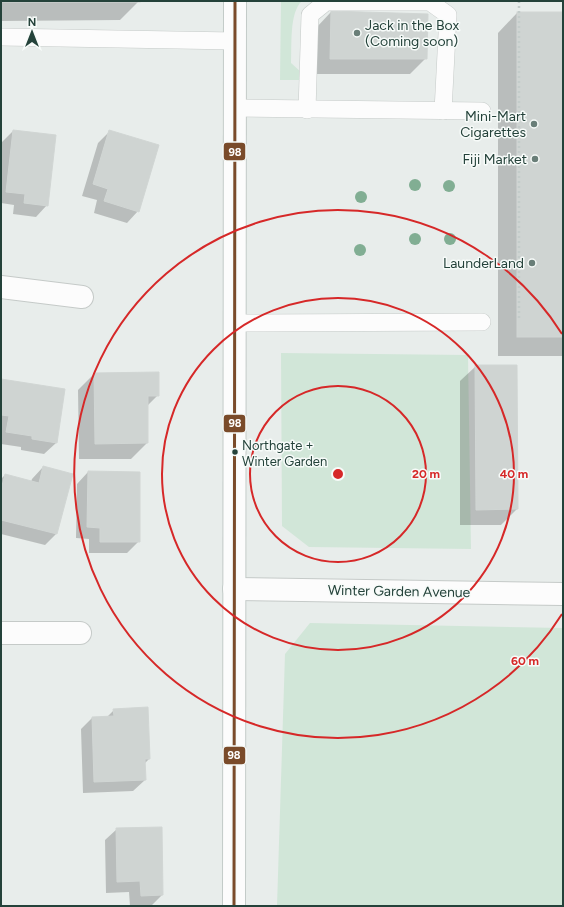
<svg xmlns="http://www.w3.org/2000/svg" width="564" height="907" font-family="Figtree,sans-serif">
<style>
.green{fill:#d1e6d8}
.shadow{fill:#0003}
.building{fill:#cfd4d2;stroke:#d1d6d4}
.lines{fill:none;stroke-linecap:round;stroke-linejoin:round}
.service-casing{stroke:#c5cac8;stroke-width:18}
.minor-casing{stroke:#c5cac8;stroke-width:24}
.secondary-casing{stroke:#c3cbc8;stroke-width:24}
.path{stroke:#c3ccca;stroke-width:2.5;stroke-dasharray:2 3;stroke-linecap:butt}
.service{stroke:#fcfcfc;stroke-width:17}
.minor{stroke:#fcfcfc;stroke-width:22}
.secondary{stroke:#fcfcfc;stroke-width:22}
.bus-1-casing{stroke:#f7fbf9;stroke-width:6}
.bus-1{stroke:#7a4b2a;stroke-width:3}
.tree{fill:#81ae93}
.ring{fill:none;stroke:#d62828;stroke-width:2}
.poi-dot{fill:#697e78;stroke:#f7fbf9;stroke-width:1.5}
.bus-dot{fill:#24423a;stroke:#f7fbf9;stroke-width:1.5}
.labels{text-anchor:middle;stroke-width:3;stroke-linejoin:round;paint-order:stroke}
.bus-label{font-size:13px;fill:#24423a;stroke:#f7fbf9;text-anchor:start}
.poi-label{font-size:14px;fill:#24423a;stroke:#f7fbf9;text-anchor:end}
.street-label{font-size:14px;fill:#24423a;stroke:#f7fbf9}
.centre{fill:#d62828;stroke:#f7fbf9;stroke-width:2}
.ring-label{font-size:12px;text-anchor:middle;font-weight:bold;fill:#d62828;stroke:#f7fbf9;stroke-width:3;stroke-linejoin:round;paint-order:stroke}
.line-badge{stroke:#f7fbf9;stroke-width:1.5}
.badge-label{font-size:11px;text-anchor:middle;font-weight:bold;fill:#fff}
</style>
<rect width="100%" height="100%" fill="#e8edeb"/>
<g class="green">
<path d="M 281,1 L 302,1 C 289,12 292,47 291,63 L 302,73 L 302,80 L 280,80 Z"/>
<path d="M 281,353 L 468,355 L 471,549 L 309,547 L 282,526 Z"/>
<path d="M 310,623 L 563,628 L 563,906 L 277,906 L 285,654 Z"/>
</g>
<g class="shadow">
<path d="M 1,1 L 139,1 L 120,20 L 1,21 Z"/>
<path d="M 331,12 L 426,58 L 410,74 L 314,74 L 316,28 Z"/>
<path d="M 517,13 L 563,13 L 563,356 L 498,356 L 498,33 Z"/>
<path d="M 13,131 L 47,205 L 36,217 L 13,214 L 14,205 L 1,203 L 2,142 Z"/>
<path d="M 110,131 L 138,211 L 127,223 L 94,213 L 97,200 L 82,196 L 98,143 Z"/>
<path d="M 476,366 L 517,509 L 501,525 L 460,525 L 460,381 Z"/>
<path d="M 94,374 L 158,395 L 147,406 L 147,443 L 131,459 L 79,459 L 78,390 Z"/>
<path d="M 1,380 L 56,443 L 44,454 L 21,450 L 21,447 L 1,444 Z"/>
<path d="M 43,467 L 72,475 L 56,534 L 45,545 L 1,534 L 1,479 L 5,475 L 31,482 L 32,479 Z"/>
<path d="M 88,472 L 139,541 L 127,553 L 89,553 L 89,539 L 76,538 L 77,484 Z"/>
<path d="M 114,710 L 149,759 L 144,764 L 145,780 L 133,791 L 83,793 L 81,729 L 92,718 L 107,717 Z"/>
<path d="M 117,829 L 162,895 L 151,906 L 130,906 L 129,892 L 106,893 L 105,840 Z"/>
</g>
<g class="building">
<rect x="1" y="1" width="139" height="1"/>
<path d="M 331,11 L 428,14 L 427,59 L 330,59 Z"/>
<rect x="517" y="12" width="46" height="325"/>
<path d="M 13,130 L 56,135 L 48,206 L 24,203 L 25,194 L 6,192 Z"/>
<path d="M 109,130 L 159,145 L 139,212 L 104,201 L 108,189 L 93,184 Z"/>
<path d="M 475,365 L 517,365 L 518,509 L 476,510 Z"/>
<path d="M 159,372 L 159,396 L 148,396 L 148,443 L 95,444 L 94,373 Z"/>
<path d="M 1,379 L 65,389 L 57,443 L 32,439 L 32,436 L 6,432 L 9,416 L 1,415 Z"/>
<path d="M 43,466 L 73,474 L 57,534 L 1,520 L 1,490 L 5,474 L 39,483 Z"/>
<path d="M 88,471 L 140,472 L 140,542 L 100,542 L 100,528 L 87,527 Z"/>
<path d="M 148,707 L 150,759 L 145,759 L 146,780 L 94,782 L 92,717 L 114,716 L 113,709 Z"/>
<path d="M 162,827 L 163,895 L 141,896 L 140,881 L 117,882 L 116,828 Z"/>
</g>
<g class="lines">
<defs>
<g id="service">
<path d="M 1,37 L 235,41"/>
<path d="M 235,108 L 482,111"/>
<path d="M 307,110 L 310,15 L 326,2 L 430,2 L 448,15 L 443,111"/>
<path d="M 234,323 L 482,322"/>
</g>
<g id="minor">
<path d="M 1,287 L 82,297"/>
<path d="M 234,589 L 563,594"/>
<path d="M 1,633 L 80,633"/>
</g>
<path id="secondary" d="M 234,906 L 235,1"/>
</defs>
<use href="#service" class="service-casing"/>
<use href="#minor" class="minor-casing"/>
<use href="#secondary" class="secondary-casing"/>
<path class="path" d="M 519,1 L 519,318"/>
<use href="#service" class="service"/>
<use href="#minor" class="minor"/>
<use href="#secondary" class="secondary"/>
<defs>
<path id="bus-1" d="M 234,906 L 235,1"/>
</defs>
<use href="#bus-1" class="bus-1-casing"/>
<use href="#bus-1" class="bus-1"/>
</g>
<g class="tree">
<circle cx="415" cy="185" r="6"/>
<circle cx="449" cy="186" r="6"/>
<circle cx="361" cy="197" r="6"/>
<circle cx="415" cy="239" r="6"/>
<circle cx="450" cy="239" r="6"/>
<circle cx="360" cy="250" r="6"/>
</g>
<g class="ring">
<circle cx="338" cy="474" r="88"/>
<circle cx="338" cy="474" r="176"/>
<path d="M562 614A264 264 0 1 1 562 334"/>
</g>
<g class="poi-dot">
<circle cx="357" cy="33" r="4"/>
<circle cx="534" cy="124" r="4"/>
<circle cx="535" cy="159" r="4"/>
<circle cx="532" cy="263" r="4"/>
</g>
<circle class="bus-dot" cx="235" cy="452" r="3.5"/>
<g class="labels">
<g class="bus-label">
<text x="242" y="450">Northgate +<tspan x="242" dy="16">Winter Garden</tspan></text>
</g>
<g class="poi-label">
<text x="365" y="30" text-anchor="start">Jack in the Box<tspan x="365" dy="16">(Coming soon)</tspan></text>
<text x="526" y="121">Mini-Mart<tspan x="526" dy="16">Cigarettes</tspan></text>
<text x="527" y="164">Fiji Market</text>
<text x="524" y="268">LaunderLand</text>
</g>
<g class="street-label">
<text transform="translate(399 591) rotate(1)" y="5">Winter Garden Avenue</text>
</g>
</g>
<circle cx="338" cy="474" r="6" class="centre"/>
<g class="ring-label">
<text x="426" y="478">20 m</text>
<text x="514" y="478">40 m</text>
<text x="525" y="665">60 m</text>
</g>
<g class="line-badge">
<rect x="223" y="142" width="23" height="19" rx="4" fill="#7a4b2a"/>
<rect x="223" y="414" width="23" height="19" rx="4" fill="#7a4b2a"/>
<rect x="223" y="746" width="23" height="19" rx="4" fill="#7a4b2a"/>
</g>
<g class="badge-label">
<text x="235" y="156">98</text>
<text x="235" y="427">98</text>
<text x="234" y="759">98</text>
</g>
<rect width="564" height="907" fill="none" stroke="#24423a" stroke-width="4"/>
<g transform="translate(32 32)" stroke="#f7fbf9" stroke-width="3" paint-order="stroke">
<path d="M0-3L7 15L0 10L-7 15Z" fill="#24423a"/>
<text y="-6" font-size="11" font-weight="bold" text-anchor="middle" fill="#24423a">N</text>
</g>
</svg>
